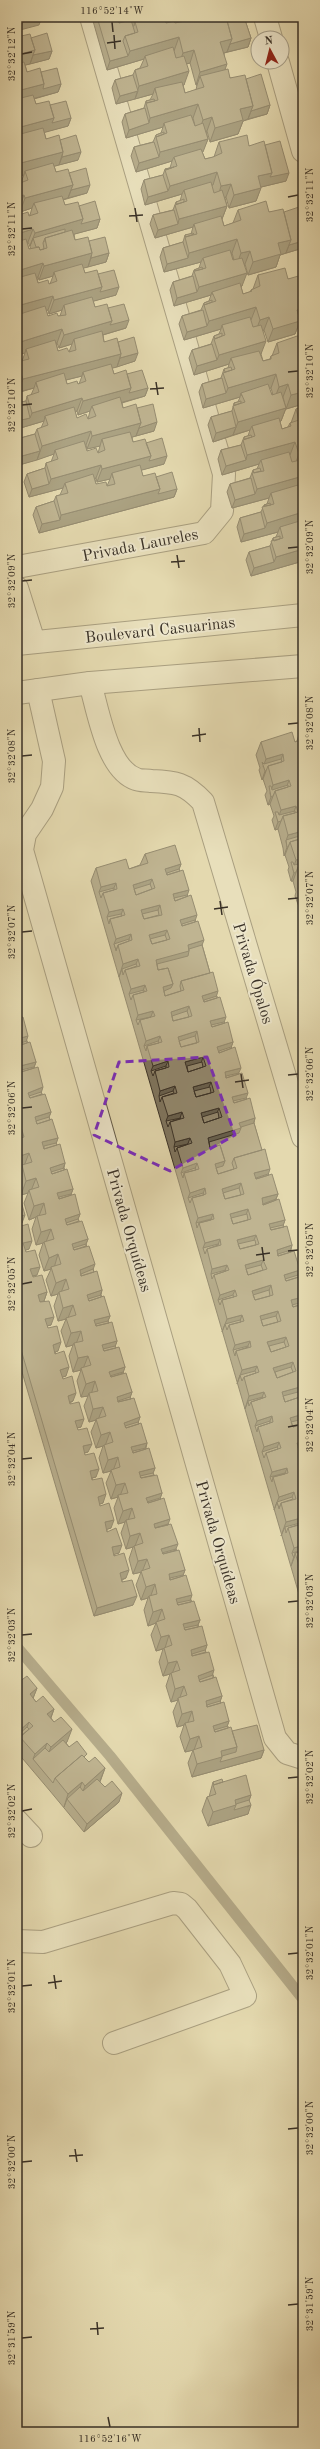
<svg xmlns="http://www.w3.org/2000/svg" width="320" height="2449" font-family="'Old Standard TT',serif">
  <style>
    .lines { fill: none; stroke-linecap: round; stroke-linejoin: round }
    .stream { stroke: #7d745d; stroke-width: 11 }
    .minor-casing { stroke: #645b49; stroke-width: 24 }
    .tertiary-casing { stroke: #645b49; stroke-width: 24 }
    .minor { stroke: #ede6cb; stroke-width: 22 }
    .tertiary { stroke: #ede6cb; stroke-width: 22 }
    .wall { fill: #7e755f; stroke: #393127; fill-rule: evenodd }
    .shaded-wall { fill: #665f4d; stroke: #393127 }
    .building { fill: #92886e; stroke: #393127; fill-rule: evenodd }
    .marked { fill: none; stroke: #7b2cbf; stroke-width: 3; stroke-dasharray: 8 5; stroke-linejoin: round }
    .ticks { fill: none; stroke: #393127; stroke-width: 1.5 }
    .labels { text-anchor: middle; stroke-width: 4; stroke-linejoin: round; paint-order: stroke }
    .street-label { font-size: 16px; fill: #393127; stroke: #ede6cb }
    .neatline { fill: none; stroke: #393127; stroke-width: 1.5 }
    .ticks-label { font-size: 10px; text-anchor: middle; fill: #393127 }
  </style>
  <rect width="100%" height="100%" fill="#e4d9af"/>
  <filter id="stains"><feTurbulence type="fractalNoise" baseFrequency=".005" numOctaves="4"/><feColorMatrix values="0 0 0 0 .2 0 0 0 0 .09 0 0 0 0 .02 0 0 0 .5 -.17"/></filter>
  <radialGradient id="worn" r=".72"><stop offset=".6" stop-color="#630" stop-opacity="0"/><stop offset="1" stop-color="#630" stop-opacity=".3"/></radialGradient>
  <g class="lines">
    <path class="stream" d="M 17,1647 L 110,1756 L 303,1999"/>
    <g class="minor-casing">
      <path id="minor" d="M 265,17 L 271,38
        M 278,62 L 303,151
        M 17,567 L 204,533 L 222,511 L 224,474 L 91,17
        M 17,588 L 34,642
        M 90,683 C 98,710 107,769 136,779 C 140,781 147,780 151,781 C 176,782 185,783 203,802 L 303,1137
        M 38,690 L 54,761 L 52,787 L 42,809 L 25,834 L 22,850 L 275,1738 L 287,1753 L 303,1758
        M 17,1821 L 31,1836
        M 17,1941 L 43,1942 L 173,1903 L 181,1904 L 187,1909 L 230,1964 L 245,1996 L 114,2043"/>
    </g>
    <g class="tertiary-casing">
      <path id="tertiary" d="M 17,644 L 303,615
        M 17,693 L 90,683 L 303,666"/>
    </g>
    <use href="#minor" class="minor"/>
    <use href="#tertiary" class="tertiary"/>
  </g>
  <path class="wall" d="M 94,17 L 165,17 L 164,18 L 166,23 L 177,23 L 179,17 L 244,17 L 251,38 L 248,47 L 224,53 L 225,70 L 230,78 L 246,79 L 270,105 L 267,114 L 243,121 L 238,134 L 210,142 L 207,131 L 206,131 L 208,139 L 202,152 L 205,159 L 214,157 L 219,142 L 249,146 L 265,145 L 286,181 L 261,187 L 256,201 L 229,208 L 226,197 L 225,198 L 227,206 L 222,219 L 224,226 L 233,223 L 238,210 L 284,213 L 303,248 L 280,255 L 276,267 L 248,275 L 245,264 L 244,265 L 242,286 L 241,287 L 243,294 L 250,292 L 251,290 L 253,289 L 258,275 L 288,279 L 303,279 L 303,320 L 300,321 L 295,334 L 268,342 L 264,330 L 263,331 L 261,354 L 263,361 L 270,359 L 271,356 L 272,356 L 277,343 L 303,404 L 286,409 L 283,397 L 282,397 L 286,408 L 281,421 L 280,422 L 282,429 L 288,427 L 290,423 L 291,423 L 296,409 L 303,407 L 303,466 L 303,465 L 302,465 L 299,489 L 301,496 L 303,495 L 303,561 L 251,576 L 246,560 L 249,552 L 270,546 L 273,538 L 276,537 L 278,532 L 241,542 L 237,527 L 240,518 L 261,512 L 264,505 L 267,504 L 269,498 L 232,508 L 227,492 L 230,484 L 250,478 L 253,470 L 257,469 L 259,464 L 222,475 L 218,459 L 221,450 L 241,445 L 244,437 L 248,436 L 250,430 L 213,442 L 208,425 L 211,417 L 232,411 L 234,403 L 238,402 L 240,397 L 203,408 L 199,392 L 202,384 L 221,378 L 224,369 L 228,368 L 229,364 L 194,375 L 189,358 L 192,350 L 211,344 L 214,336 L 219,334 L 221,329 L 184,340 L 179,324 L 182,316 L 201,310 L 204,303 L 209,301 L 211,295 L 174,306 L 170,290 L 173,282 L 192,276 L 194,270 L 199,268 L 201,262 L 164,272 L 160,257 L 163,248 L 183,242 L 185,235 L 191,234 L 193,227 L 155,238 L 150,224 L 153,215 L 173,210 L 176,202 L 180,201 L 182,194 L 145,205 L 141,189 L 144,180 L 163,175 L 165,169 L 170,168 L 172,161 L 136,172 L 131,156 L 134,147 L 153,142 L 156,135 L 161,133 L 163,127 L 126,138 L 122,122 L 125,114 L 144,108 L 146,101 L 150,100 L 153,94 L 116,104 L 112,88 L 115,80 L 133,75 L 135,70 L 140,68 L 144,59 L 107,70 L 93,21 ZM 190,63 L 196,85 L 197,85 L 196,90 L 185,93 L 183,85 L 184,85 L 186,64 ZM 192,118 L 193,118 L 195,126 ZM 231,253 L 232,253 L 234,260 L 233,260 ZM 269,388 L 271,388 L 273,395 L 272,395 Z
    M 17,37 L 31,38 L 52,51 L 49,59 L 25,65 L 27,72 L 41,72 L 61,84 L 58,92 L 34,99 L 36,104 L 50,105 L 71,118 L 68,126 L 44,132 L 46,139 L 60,140 L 78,160 L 54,166 L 56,172 L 69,173 L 87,193 L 63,200 L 65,205 L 79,206 L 100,219 L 97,228 L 74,234 L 75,240 L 89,241 L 109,253 L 106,262 L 83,268 L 85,273 L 98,274 L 116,295 L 93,301 L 95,307 L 108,308 L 126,328 L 103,335 L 104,342 L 118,342 L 135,361 L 112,368 L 114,374 L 127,374 L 148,388 L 145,396 L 122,403 L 123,408 L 137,408 L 154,431 L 132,437 L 133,442 L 146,443 L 164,464 L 141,470 L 143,476 L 156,477 L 177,489 L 174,497 L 39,533 L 33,515 L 36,507 L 54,501 L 56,496 L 60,495 L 63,488 L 29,497 L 24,482 L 27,474 L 45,468 L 46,463 L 51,462 L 54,454 L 19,465 L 17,458 L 17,439 L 35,434 L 37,429 L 41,428 L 44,421 L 17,429 L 17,403 L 26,401 L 27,396 L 31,395 L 34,388 L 17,393 L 17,362 L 22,361 L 25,353 L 17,355 L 17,209 L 19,215 L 30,215 L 32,208 L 20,212 L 19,209 L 17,209 L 20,183 L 21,182 L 24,175 L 17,176 ZM 28,242 L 31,249 L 29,249 L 27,243 ZM 53,276 L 50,284 L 49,284 L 38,283 L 37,277 L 38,277 L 39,280 ZM 46,310 L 48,310 L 49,314 L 62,310 L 60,316 L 48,316 ZM 56,343 L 57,343 L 59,348 L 72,344 L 69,352 L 58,351 ZM 82,376 L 79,384 L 67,384 L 66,380 ZM 77,411 L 78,415 L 90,411 L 88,419 L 77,418 L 75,412 ZM 85,445 L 86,445 L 87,449 L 100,446 L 98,453 L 87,451 ZM 96,478 L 97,482 L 110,479 L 107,486 L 96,484 L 95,479 Z
    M 303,732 L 303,915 L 301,906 L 299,907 L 295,896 L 296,892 L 293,881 L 291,881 L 288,870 L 289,867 L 285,855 L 284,856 L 283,848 L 278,829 L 275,830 L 272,820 L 274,816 L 270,804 L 268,805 L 265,795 L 267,791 L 263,779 L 262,780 L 259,770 L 260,768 L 256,755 L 261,742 L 295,742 L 297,741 L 299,734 Z
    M 145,854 L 181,864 L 179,869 L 195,920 L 224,1022 L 233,1042 L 231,1047 L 246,1098 L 255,1118 L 254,1123 L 268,1174 L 278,1194 L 276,1199 L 285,1220 L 283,1225 L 292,1245 L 291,1250 L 300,1270 L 298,1275 L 299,1277 L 303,1281 L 303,1608 L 91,881 L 96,868 L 129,869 L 140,865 Z
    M 17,997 L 21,1010 L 19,1015 L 27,1041 L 36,1062 L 34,1067 L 41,1092 L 51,1112 L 49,1117 L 58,1138 L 56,1143 L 65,1163 L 64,1168 L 73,1189 L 71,1194 L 80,1214 L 78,1219 L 88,1239 L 86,1244 L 94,1272 L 102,1290 L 101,1295 L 110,1316 L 108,1321 L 117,1341 L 115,1346 L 125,1367 L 123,1372 L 132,1392 L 130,1397 L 140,1417 L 138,1422 L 139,1424 L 147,1443 L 146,1448 L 155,1468 L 153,1473 L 154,1475 L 162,1493 L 160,1498 L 168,1524 L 176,1549 L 185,1570 L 183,1575 L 191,1600 L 200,1620 L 198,1625 L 207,1645 L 205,1650 L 213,1675 L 222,1696 L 220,1701 L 229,1721 L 227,1726 L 228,1728 L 232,1731 L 264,1750 L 261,1758 L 192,1777 L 188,1763 L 193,1750 L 185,1752 L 180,1737 L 184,1725 L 177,1727 L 173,1712 L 178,1700 L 171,1702 L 166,1686 L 170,1674 L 163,1676 L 159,1662 L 163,1649 L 156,1651 L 151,1635 L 156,1623 L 148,1626 L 144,1610 L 148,1598 L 141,1600 L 136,1585 L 141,1572 L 133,1574 L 129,1559 L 133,1547 L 126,1549 L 121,1533 L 125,1522 L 118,1524 L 114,1508 L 118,1497 L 111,1499 L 106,1483 L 111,1471 L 103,1473 L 99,1458 L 103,1446 L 96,1448 L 91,1432 L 96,1420 L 89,1422 L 84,1406 L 88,1396 L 81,1397 L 77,1381 L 81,1370 L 73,1372 L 69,1356 L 73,1345 L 66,1347 L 61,1331 L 66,1319 L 58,1321 L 54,1306 L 58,1294 L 51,1296 L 46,1280 L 51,1269 L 44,1271 L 39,1255 L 43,1243 L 36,1245 L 32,1229 L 36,1217 L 29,1220 L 24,1203 L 28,1193 L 21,1195 L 17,1179 L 21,1167 L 17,1169 Z
    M 17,1199 L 22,1223 L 18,1224 L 29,1249 L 25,1250 L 37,1275 L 33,1276 L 33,1277 L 47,1292 L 44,1301 L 40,1302 L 51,1325 L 47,1326 L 58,1351 L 55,1352 L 66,1376 L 62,1377 L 73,1401 L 70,1403 L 70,1404 L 81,1427 L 77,1428 L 78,1430 L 88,1452 L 84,1453 L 96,1477 L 92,1478 L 103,1503 L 99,1504 L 111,1528 L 107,1529 L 107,1532 L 119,1553 L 114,1554 L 126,1578 L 122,1580 L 122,1582 L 133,1605 L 94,1616 L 17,1355 Z
    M 17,1679 L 19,1682 L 37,1688 L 33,1698 L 36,1702 L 54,1709 L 51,1718 L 67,1742 L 66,1743 L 69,1747 L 86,1759 L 89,1762 L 105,1768 L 100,1782 L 119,1802 L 84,1832 L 50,1791 L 17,1752 Z
    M 213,1782 L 223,1782 L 251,1795 L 249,1800 L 248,1814 L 208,1826 L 202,1811 L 207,1797 L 209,1797 Z"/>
  <path class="shaded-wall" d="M 25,17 L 20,30 L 17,31 L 17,19 Z
    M 40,17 L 42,17 L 39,25 L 20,30 L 23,22 Z
    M 125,17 L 165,17 L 135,22 L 134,26 L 116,32 L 120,18 Z
    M 296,17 L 303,17 L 295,19 Z
    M 179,37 L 174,51 L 145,56 L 144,59 L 107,70 L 110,61 L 128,56 L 130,51 Z
    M 251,38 L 248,47 L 227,52 L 230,44 Z
    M 232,39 L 227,52 L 215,56 L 220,42 Z
    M 35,50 L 30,64 L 17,67 L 17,55 Z
    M 194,50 L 190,63 L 178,66 L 183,53 Z
    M 52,51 L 49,59 L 30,64 L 33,55 Z
    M 227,64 L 222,78 L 200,76 L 197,85 L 196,85 L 200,72 Z
    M 189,71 L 184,85 L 156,93 L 155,88 L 153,94 L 135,99 L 139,86 Z
    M 44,84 L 61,84 L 58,92 L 17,103 L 17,91 Z
    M 138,91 L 135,99 L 116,104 L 120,96 Z
    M 198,104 L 193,118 L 165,126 L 164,123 L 163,127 L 126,138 L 129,130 L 149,123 L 150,118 Z
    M 270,105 L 267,114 L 248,119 L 251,111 Z
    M 253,106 L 248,119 L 243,121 L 238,134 L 210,142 L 215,128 L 240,109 Z
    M 212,117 L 207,131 L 198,134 L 203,120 Z
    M 54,118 L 71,118 L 68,126 L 17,140 L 17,128 Z
    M 208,139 L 203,152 L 175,160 L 174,157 L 172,161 L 136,172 L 139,163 L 159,157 L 160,152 Z
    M 63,152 L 59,165 L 26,174 L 25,171 L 24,175 L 17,176 L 17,164 Z
    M 81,152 L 78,160 L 59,165 L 62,157 Z
    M 217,172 L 213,185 L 185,194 L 184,190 L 182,194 L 145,205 L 148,197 L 168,191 L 170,186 Z
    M 272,173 L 289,173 L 286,181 L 253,189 L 258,176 Z
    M 231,184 L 226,197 L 217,200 L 221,186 Z
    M 73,185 L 68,198 L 36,207 L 34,203 L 32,208 L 20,212 L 25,198 Z
    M 90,185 L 87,193 L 68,198 L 71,190 Z
    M 261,188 L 256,201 L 229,208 L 234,195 Z
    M 24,195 L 19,209 L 17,209 L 17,197 Z
    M 227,206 L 222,219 L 195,227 L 194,224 L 193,227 L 155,238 L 158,230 L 178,224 L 179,219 Z
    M 83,219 L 100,219 L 97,228 L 45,242 L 45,238 L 33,238 L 30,246 L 35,233 Z
    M 33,229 L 28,242 L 17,246 L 17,234 Z
    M 237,239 L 232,253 L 204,261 L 203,258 L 201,262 L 164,272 L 167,264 L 188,258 L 189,253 Z
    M 291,240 L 286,253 L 280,255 L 276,267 L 248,275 L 253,262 L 278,243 Z
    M 303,241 L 303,248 L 286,253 L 289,245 Z
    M 250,251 L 245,264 L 236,267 L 241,253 Z
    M 92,253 L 88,267 L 55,275 L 54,272 L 53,276 L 39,280 L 44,266 Z
    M 109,253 L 106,262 L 88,267 L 91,258 Z
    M 43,263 L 38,277 L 17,283 L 17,271 Z
    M 247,273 L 242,286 L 213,295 L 212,292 L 211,295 L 174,306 L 177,298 L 197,292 L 199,287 Z
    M 102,287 L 119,287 L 116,295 L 65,309 L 64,305 L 62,310 L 49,314 L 54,300 Z
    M 53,296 L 48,310 L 18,318 L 17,315 L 17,306 Z
    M 256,307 L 251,320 L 222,325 L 221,329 L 184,340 L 187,332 L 207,326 L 209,321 Z
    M 303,308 L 303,320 L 295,322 L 300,321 L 295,334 L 268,342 L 273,329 L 297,310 Z
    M 269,317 L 264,330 L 255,333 L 260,320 Z
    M 129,320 L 126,328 L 75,343 L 74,339 L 72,344 L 59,348 L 64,335 L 112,321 Z
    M 62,329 L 57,343 L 27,352 L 26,349 L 25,353 L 17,355 L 17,343 Z
    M 266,341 L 261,354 L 233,363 L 231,358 L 229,364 L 194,375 L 197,366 L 217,360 L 219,355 Z
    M 138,353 L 135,361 L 117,367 L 120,358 Z
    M 121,354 L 117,367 L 84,375 L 83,372 L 82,376 L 37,387 L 36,382 L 34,388 L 18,392 L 23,379 Z
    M 276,374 L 271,388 L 242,396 L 241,393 L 240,397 L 203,408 L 206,399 L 226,393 L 228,388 Z
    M 21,384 L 18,392 L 17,393 L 17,385 Z
    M 288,384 L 283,397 L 274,400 L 279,387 Z
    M 131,388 L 148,388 L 145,396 L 94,410 L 92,406 L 90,411 L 78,415 L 83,401 Z
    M 303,392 L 303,404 L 286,409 L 291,395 Z
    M 82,398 L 77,411 L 47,420 L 45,416 L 44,421 L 17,429 L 17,421 L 30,418 L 32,413 Z
    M 286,408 L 281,421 L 253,430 L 252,426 L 250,430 L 233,435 L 238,422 Z
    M 157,422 L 154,431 L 136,436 L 139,428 Z
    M 141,423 L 136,436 L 104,445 L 102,439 L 100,446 L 87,449 L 92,436 Z
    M 236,427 L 233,435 L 213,442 L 216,433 Z
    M 91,431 L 86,445 L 57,454 L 55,450 L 54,454 L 37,460 L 42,446 Z
    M 295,442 L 290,455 L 262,463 L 261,460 L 259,464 L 222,475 L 226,466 L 246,460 L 247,455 Z
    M 40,451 L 37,460 L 19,465 L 22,456 Z
    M 303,453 L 303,465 L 294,467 L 299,454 Z
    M 151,456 L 167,456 L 164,464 L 113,478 L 112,473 L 110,479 L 97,482 L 102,469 Z
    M 101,465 L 96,478 L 66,487 L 65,483 L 63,488 L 29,497 L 32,489 L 49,484 L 51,479 Z
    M 303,476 L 303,480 L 300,489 L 272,497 L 271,493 L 269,498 L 232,508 L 235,500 L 255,494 L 257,489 Z
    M 160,489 L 177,489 L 174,497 L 39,533 L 42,524 L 60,520 L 61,515 Z
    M 303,512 L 303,524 L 280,527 L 278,532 L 241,542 L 244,534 L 265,528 L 267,523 Z
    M 303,549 L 303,561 L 251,576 L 254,568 L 274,562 L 276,557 Z
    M 283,754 L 278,768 L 268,766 L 263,767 L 266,759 Z
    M 303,756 L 303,767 L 295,770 L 299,757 Z
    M 265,771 L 266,771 L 263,779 L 262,780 Z
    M 289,780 L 285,792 L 275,791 L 270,804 L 268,805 L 271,797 L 270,793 L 273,785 Z
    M 296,806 L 292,818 L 283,816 L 278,829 L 275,830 L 278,822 L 278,819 L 281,810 Z
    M 303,831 L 303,835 L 290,842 L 285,855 L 284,856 L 287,847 L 286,841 L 288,835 Z
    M 303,858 L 303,878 L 298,867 L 293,881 L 291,881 L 294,873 L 293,869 L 296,860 Z
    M 181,864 L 176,877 L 162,888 L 165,869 Z
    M 152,879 L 147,893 L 133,897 L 133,885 Z
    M 116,883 L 111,895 L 99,892 L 101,887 Z
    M 303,888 L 303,900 L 301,906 L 299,907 L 302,898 L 301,895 Z
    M 189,890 L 185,902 L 170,914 L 173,894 Z
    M 160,905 L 155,918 L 141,922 L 141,910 Z
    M 123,909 L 119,921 L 110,919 L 107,917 L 109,912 Z
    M 197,915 L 193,927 L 177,939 L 180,920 Z
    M 167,930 L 162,943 L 149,947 L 149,935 Z
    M 131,934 L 126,947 L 118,945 L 116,951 L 116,950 L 114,944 L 116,939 Z
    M 204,940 L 199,953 L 156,972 L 156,960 L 188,945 Z
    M 138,959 L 133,972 L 122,969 L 119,977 L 123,964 Z
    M 173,984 L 168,997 L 163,999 L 163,987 Z
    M 145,985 L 141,997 L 129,994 L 131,989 Z
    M 218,991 L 214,1004 L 199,1015 L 202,996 Z
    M 189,1006 L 184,1020 L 171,1024 L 171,1012 Z
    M 21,1010 L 17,1021 L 17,1012 Z
    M 153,1011 L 149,1022 L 136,1020 L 138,1015 Z
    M 226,1017 L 222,1028 L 207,1040 L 210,1021 Z
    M 197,1031 L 192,1045 L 178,1049 L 178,1037 Z
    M 28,1036 L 24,1048 L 17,1058 L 17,1039 Z
    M 160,1036 L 156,1048 L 144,1046 L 146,1041 Z
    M 233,1042 L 229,1054 L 214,1066 L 217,1047 Z
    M 203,1057 L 199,1070 L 186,1074 L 185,1062 Z
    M 168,1061 L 163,1073 L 151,1071 L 153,1066 Z
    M 36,1062 L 32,1073 L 17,1085 L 20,1066 Z
    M 241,1068 L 236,1079 L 222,1091 L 225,1072 Z
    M 211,1082 L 206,1095 L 193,1099 L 193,1087 Z
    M 175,1086 L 170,1099 L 159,1096 L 160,1091 Z
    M 43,1087 L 39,1100 L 25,1111 L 28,1093 Z
    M 248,1093 L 244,1104 L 232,1108 L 232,1097 Z
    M 219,1108 L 214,1121 L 201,1125 L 201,1113 Z
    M 51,1112 L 46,1125 L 32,1137 L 35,1117 Z
    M 182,1112 L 178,1124 L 166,1121 L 168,1116 Z
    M 255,1118 L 251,1132 L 208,1150 L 208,1138 L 239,1123 Z
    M 21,1127 L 17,1139 L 17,1129 Z
    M 58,1138 L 54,1150 L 39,1162 L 42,1142 Z
    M 190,1138 L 186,1149 L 174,1147 L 175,1142 Z
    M 29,1153 L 24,1166 L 22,1165 L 21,1167 L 17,1169 L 17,1163 L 20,1156 Z
    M 225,1161 L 220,1175 L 215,1176 L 215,1164 Z
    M 65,1163 L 61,1175 L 47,1187 L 50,1168 Z
    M 197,1163 L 193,1175 L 181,1173 L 183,1168 Z
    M 270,1169 L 266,1181 L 251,1192 L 254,1173 Z
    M 36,1178 L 31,1191 L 29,1190 L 28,1193 L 21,1195 L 26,1181 Z
    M 241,1183 L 236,1197 L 222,1201 L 222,1189 Z
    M 205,1188 L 201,1200 L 188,1198 L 190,1193 Z
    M 73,1189 L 69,1200 L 54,1212 L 57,1193 Z
    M 278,1194 L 273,1206 L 259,1218 L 262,1198 Z
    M 44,1203 L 39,1216 L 37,1216 L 36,1217 L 29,1220 L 34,1206 Z
    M 248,1209 L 244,1222 L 230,1226 L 230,1214 Z
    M 80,1214 L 75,1227 L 62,1238 L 65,1219 Z
    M 213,1214 L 209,1225 L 196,1223 L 198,1218 Z
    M 25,1215 L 22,1223 L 17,1225 L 17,1217 Z
    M 285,1220 L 281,1232 L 266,1244 L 269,1224 Z
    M 51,1229 L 46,1242 L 44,1242 L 43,1243 L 36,1245 L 41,1232 Z
    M 256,1235 L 251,1248 L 237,1252 L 237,1240 Z
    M 88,1239 L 83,1252 L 69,1263 L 72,1244 Z
    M 220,1239 L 216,1251 L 203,1248 L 205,1243 Z
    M 32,1241 L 29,1249 L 20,1252 L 23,1243 Z
    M 292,1245 L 288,1257 L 273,1269 L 277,1250 Z
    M 58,1254 L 54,1268 L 51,1267 L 51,1269 L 44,1271 L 49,1258 Z
    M 263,1260 L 258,1274 L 245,1277 L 245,1265 Z
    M 95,1264 L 90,1278 L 76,1289 L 80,1270 Z
    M 227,1265 L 223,1276 L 211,1274 L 212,1269 Z
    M 40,1267 L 37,1275 L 27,1277 L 30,1269 Z
    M 300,1270 L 295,1283 L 281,1294 L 284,1275 Z
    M 66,1279 L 61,1293 L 59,1292 L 58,1294 L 51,1296 L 56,1283 Z
    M 271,1285 L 266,1299 L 253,1303 L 252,1291 Z
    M 102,1290 L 98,1302 L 84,1314 L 87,1295 Z
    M 235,1290 L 230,1302 L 218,1300 L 220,1295 Z
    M 47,1292 L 44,1301 L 35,1303 L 38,1295 Z
    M 303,1297 L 303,1316 L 288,1320 L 291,1300 Z
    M 73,1305 L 68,1318 L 66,1318 L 66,1319 L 58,1321 L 63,1308 Z
    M 278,1311 L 273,1324 L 260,1328 L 260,1316 Z
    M 242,1315 L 238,1327 L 225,1324 L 222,1332 L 227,1319 Z
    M 110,1316 L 105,1328 L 91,1340 L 94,1320 Z
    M 54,1317 L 51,1325 L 42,1327 L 45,1319 Z
    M 303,1325 L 303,1343 L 299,1327 Z
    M 81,1331 L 76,1344 L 74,1343 L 73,1345 L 66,1347 L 71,1333 Z
    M 286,1337 L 281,1350 L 268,1354 L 267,1342 Z
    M 117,1341 L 113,1353 L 99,1365 L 102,1345 Z
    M 250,1341 L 245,1353 L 233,1350 L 235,1345 Z
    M 61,1342 L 58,1351 L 50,1354 L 53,1345 Z
    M 88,1356 L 83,1369 L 81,1368 L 81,1370 L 73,1372 L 78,1358 Z
    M 293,1362 L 288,1376 L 274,1380 L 273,1368 Z
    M 257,1366 L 252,1378 L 240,1375 L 237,1384 L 242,1370 Z
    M 69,1367 L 66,1376 L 57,1379 L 60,1370 Z
    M 125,1367 L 121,1379 L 106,1390 L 109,1372 Z
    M 95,1381 L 91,1395 L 89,1393 L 88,1396 L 81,1397 L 86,1384 Z
    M 300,1387 L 295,1400 L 282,1404 L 282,1392 Z
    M 132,1392 L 128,1404 L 113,1415 L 117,1397 Z
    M 264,1392 L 260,1403 L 248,1401 L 245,1409 L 249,1396 Z
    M 76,1393 L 73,1401 L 65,1404 L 68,1396 Z
    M 103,1407 L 98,1420 L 96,1419 L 96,1420 L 89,1422 L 93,1409 Z
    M 303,1414 L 303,1426 L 290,1430 L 290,1418 Z
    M 272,1416 L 267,1428 L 255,1426 L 257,1421 Z
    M 140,1417 L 136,1429 L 121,1441 L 124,1423 Z
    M 84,1419 L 81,1427 L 72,1429 L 75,1421 Z
    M 110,1432 L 105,1446 L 104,1445 L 103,1446 L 96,1448 L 101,1435 Z
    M 279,1442 L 275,1454 L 262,1452 L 264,1447 Z
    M 303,1442 L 303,1454 L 297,1455 L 297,1443 Z
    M 147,1443 L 143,1454 L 128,1466 L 131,1447 Z
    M 92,1444 L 88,1452 L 80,1454 L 83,1446 Z
    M 118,1457 L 113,1471 L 111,1470 L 111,1471 L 103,1473 L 108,1460 Z
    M 155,1468 L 150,1481 L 136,1492 L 139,1472 Z
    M 287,1468 L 283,1479 L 270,1477 L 272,1472 Z
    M 99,1469 L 96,1477 L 87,1479 L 90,1471 Z
    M 125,1483 L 120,1496 L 118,1495 L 118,1497 L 111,1499 L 116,1485 Z
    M 294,1492 L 289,1505 L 281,1503 L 279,1509 L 279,1508 L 277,1502 L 274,1510 L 279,1497 Z
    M 162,1493 L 158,1505 L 143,1517 L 146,1498 Z
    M 106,1494 L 103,1503 L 95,1506 L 98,1497 Z
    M 132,1508 L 128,1521 L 126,1520 L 125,1522 L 118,1524 L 123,1511 Z
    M 301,1518 L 297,1530 L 285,1527 L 281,1536 L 286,1522 Z
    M 170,1519 L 166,1530 L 150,1542 L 154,1524 Z
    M 114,1520 L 111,1528 L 102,1531 L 105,1522 Z
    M 140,1533 L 135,1546 L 134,1546 L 133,1547 L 126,1549 L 130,1536 Z
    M 178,1544 L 173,1556 L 158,1567 L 161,1549 Z
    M 122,1545 L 119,1553 L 109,1556 L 112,1547 Z
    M 303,1545 L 303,1563 L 295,1553 L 291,1566 L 294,1558 L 292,1553 L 294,1548 Z
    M 147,1559 L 142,1572 L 133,1574 L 138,1561 Z
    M 129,1570 L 126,1578 L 117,1581 L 120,1573 Z
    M 185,1570 L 181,1581 L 165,1593 L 169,1574 Z
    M 303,1573 L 303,1579 L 300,1579 L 302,1574 Z
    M 155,1584 L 150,1598 L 149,1596 L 148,1598 L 141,1600 L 146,1587 Z
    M 192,1595 L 188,1607 L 173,1619 L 176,1599 Z
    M 137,1596 L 133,1605 L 94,1616 L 97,1608 Z
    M 162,1609 L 157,1623 L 156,1622 L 156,1623 L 148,1626 L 153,1612 Z
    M 200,1620 L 195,1632 L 180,1644 L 183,1624 Z
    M 169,1635 L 165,1648 L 156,1651 L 161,1637 Z
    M 207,1645 L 203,1658 L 188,1669 L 191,1650 Z
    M 177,1661 L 172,1674 L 171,1673 L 170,1674 L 163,1676 L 168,1663 Z
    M 214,1670 L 210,1683 L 195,1695 L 198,1676 Z
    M 184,1686 L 179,1700 L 178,1698 L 178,1700 L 171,1702 L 175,1689 Z
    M 37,1688 L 32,1701 L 30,1694 Z
    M 222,1696 L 218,1708 L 202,1720 L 206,1701 Z
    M 54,1709 L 49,1722 L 47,1714 Z
    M 192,1711 L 187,1725 L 185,1723 L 184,1725 L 177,1727 L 182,1714 Z
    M 229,1721 L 225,1733 L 210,1745 L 213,1726 Z
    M 29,1722 L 24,1735 L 20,1737 L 17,1740 L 17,1733 Z
    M 72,1729 L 67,1742 L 46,1760 L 51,1747 Z
    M 199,1736 L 194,1750 L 185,1752 L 190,1739 Z
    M 47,1743 L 42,1756 L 33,1759 L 35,1754 Z
    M 237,1747 L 264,1750 L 261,1758 L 192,1777 L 197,1764 L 221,1751 Z
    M 105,1768 L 100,1781 L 80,1799 L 85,1786 Z
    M 82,1782 L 77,1796 L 67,1799 L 64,1807 L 68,1794 Z
    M 122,1793 L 119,1802 L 84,1832 L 87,1824 Z
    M 251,1795 L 247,1807 L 251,1805 L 248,1814 L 208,1826 L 213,1812 L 235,1800 Z"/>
  <path class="building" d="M 17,17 L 24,17 L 17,19 Z
    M 25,17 L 40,17 L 23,22 Z
    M 97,17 L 117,17 L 119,23 L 131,20 L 135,33 L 125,36 L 123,41 L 128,56 L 110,61 Z
    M 151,17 L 164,17 L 166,23 L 174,21 L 175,23 L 185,21 L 184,17 L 226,17 L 232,39 L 220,42 L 227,64 L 200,72 L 194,50 L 183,53 L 179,37 L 130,51 L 125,36 L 138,32 L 135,22 Z
    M 226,17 L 244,17 L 251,38 L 230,44 L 232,39 Z
    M 47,33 L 52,51 L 33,55 L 35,50 L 31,38 Z
    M 30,34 L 35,50 L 17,55 L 17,37 Z
    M 173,47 L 176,58 L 184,56 L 189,71 L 139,86 L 135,70 L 148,66 L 145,56 Z
    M 24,62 L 27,72 L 40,68 L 44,84 L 17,91 L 17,64 Z
    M 57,68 L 61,84 L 43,89 L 44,84 L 41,72 Z
    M 228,69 L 230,78 L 245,75 L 253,106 L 240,109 L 243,120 L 215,128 L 212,117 L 203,120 L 198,104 L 150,118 L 146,103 L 158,100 L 155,88 L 182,82 L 185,93 L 194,90 L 204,87 L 200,76 Z
    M 261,74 L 270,105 L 251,111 L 253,106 L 246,79 Z
    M 133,75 L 138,91 L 120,96 L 115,80 Z
    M 33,95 L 36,104 L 49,101 L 54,118 L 17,128 L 17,99 Z
    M 154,99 L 155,101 L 147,103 L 146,101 Z
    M 66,101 L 71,118 L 52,123 L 54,118 L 50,105 Z
    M 145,108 L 149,123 L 129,130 L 125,114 Z
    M 191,115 L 195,126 L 203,123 L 208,139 L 160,152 L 156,137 L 167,133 L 164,123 Z
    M 43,128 L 46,139 L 59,135 L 63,152 L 17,164 L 17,147 L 18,147 L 17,142 L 17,135 Z
    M 164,132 L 164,134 L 156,137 L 156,135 Z
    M 76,135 L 81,152 L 62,157 L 63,152 L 60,140 Z
    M 247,135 L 249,146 L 264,141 L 272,173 L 258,176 L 261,188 L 234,195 L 231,184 L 221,186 L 217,172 L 170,186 L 165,170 L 177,166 L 174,157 L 201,149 L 205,159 L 213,157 L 222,153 L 219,142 Z
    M 280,141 L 289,173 L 270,177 L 272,173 L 265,145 Z
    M 154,142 L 159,157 L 139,163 L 134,147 Z
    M 53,163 L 56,172 L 68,169 L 73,185 L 25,198 L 24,195 L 17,197 L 17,180 L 19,180 L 20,183 L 28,180 L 25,171 Z
    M 174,167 L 166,170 L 165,169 Z
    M 86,168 L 90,185 L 71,190 L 73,185 L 69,173 Z
    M 163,175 L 168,191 L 148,197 L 144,180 Z
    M 211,182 L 214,193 L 222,190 L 227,206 L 179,219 L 175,205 L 187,201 L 184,190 Z
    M 62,196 L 65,205 L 78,202 L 83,219 L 35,233 L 33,229 L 17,234 L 17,209 L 19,215 L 28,212 L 29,216 L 38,213 L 34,203 Z
    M 184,199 L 184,202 L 177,204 L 176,202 Z
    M 95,201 L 100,219 L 81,224 L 83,219 L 79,206 Z
    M 266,201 L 269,212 L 283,209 L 291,240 L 278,243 L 281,254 L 253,262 L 250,251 L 241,253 L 237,239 L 189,253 L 185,237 L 197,234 L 194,224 L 221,216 L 224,226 L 241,220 L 238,210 Z
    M 299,207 L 303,221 L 303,241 L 289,245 L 291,240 L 284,212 Z
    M 174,210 L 178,224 L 158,230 L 153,215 Z
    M 65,229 L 65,232 L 45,238 L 43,243 L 44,249 L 40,250 L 39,247 L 36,247 L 33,238 Z
    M 72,230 L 75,240 L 88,237 L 92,253 L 44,266 L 43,263 L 17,271 L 17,242 L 26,239 L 29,249 L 39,247 L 40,250 L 47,248 L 45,238 Z
    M 193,233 L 194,234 L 186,237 L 185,235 Z
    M 105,237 L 109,253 L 91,258 L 92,253 L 89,241 Z
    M 183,242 L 188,258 L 167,264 L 163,248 Z
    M 230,250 L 233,260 L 242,258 L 247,273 L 199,287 L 194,271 L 206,268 L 203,258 Z
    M 82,264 L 85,273 L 97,270 L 102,287 L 54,300 L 53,296 L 17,306 L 17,278 L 35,273 L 38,283 L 48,280 L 49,284 L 57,281 L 54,272 Z
    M 202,267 L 203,269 L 195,271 L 194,270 Z
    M 285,268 L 288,279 L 302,275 L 303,279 L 303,308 L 297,310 L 300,321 L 273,329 L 269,317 L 260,320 L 256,307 L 209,321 L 204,305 L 216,301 L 212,292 L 240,283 L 243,294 L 252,291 L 251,290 L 260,286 L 258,275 Z
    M 114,270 L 119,287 L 100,292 L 102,287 L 98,274 Z
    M 193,276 L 197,292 L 177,298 L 173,282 Z
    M 92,297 L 95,307 L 107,304 L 112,321 L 64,335 L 62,329 L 17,343 L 17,326 L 19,325 L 17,315 L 45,306 L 48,316 L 57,313 L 58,316 L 66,315 L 64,305 Z
    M 212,300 L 212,302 L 204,305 L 204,303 Z
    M 124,304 L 129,320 L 110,325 L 112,321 L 108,308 Z
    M 203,310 L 207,326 L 187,332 L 182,316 Z
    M 250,317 L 253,327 L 261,325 L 266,341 L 219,355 L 214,339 L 225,335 L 222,325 Z
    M 102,331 L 104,342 L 117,338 L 121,354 L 23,379 L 17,362 L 29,359 L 26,349 L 55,340 L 58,351 L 67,348 L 69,352 L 76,350 L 74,339 Z
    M 222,333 L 222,336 L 215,339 L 214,336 Z
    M 303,334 L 303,392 L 291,395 L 288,384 L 279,387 L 276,374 L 228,388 L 223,373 L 235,369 L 231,358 L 259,351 L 263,361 L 271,359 L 271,356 L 279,353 L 277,343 Z
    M 134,337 L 138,353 L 120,358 L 121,354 L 118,342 Z
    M 212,344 L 217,360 L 197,366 L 192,350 Z
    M 111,364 L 114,374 L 126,370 L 131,388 L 83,401 L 82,398 L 32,413 L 27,396 L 39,392 L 36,382 L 64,373 L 67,384 L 77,381 L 78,384 L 86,381 L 83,372 Z
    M 231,367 L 232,370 L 225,372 L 224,369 Z
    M 142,370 L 148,388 L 129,393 L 131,388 L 127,374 Z
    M 17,371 L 21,384 L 17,385 Z
    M 222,378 L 226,393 L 206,399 L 202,384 Z
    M 268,384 L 272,395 L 281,392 L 286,408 L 238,422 L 233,406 L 245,402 L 241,393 Z
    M 120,397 L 123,408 L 136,404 L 141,423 L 92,436 L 91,431 L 42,446 L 37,429 L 48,425 L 45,416 L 74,407 L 77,418 L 86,414 L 88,419 L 96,416 L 92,406 Z
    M 26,401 L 30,418 L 17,421 L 17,403 Z
    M 241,401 L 241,403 L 235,405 L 234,403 Z
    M 153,404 L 157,422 L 139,428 L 141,423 L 137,408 Z
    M 303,407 L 303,453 L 299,454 L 295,442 L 247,455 L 243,440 L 255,436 L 252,426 L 279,418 L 282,429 L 291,426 L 290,423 L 299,420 L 296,409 Z
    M 232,411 L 236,427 L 216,433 L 211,417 Z
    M 130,432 L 133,442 L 145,439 L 151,456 L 102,469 L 101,465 L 51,479 L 46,463 L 58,459 L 55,450 L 84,441 L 87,451 L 96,448 L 98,453 L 105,450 L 102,439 Z
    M 35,434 L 40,451 L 22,456 L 17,439 Z
    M 251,435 L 252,437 L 245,439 L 244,437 Z
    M 162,438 L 167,456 L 149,461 L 151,456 L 146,443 Z
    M 241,445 L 246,460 L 226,466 L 221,450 Z
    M 289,452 L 292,462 L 300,460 L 303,470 L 303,476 L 257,489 L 252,473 L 264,471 L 261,460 Z
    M 140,465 L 143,476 L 155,473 L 160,489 L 61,515 L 56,496 L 68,493 L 65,483 L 93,474 L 96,484 L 106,482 L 107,486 L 115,484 L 112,473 Z
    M 45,468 L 49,484 L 32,489 L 27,474 Z
    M 260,468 L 261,471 L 254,473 L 253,470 Z
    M 172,472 L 177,489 L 158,494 L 160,489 L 156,477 Z
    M 251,478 L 255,494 L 235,500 L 230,484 Z
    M 298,485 L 301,496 L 303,495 L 303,512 L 267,523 L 262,507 L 274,504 L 271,493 Z
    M 54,501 L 60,520 L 42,524 L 36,507 Z
    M 270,503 L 271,505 L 265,506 L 264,505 Z
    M 261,512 L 265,528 L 244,534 L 240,518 Z
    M 303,520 L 303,549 L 276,557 L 271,541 L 283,538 L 280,527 Z
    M 280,536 L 280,539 L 274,541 L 273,538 Z
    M 270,546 L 274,562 L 254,568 L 249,552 Z
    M 292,732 L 295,742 L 303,739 L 303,756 L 299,757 L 302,766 L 303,766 L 303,831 L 288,835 L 283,816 L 298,812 L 296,806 L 281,810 L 275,791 L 291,786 L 289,780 L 273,785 L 268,766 L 284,761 L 283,754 L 266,759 L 261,742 Z
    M 303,732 L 303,739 L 301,740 L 299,734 Z
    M 281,759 L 282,762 L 268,766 L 266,771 L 265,771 L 262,762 L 264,764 Z
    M 288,785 L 288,787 L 275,791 L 273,796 L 271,797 L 269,786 L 271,786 L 272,790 Z
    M 295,811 L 295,813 L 283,816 L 281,821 L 278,822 L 275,812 L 278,812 L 279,815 Z
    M 303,835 L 303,838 L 290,842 L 288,847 L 287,847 L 286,840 Z
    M 303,838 L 303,858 L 296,860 L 290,842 Z
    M 175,845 L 181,864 L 165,869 L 167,875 L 183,870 L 189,890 L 173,894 L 175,901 L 191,895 L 197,915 L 180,920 L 182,926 L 198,921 L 204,940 L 188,945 L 189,951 L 156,960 L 158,970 L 168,968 L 173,984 L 163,987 L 165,996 L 184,990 L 181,981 L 213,972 L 218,991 L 202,996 L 204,1002 L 220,997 L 226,1017 L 210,1021 L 212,1027 L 228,1022 L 233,1042 L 217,1047 L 219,1053 L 235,1047 L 241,1068 L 225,1072 L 226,1078 L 242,1073 L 248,1093 L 232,1097 L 234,1103 L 250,1098 L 255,1118 L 239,1123 L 241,1128 L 208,1138 L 210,1148 L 220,1145 L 225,1161 L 215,1164 L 218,1174 L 237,1168 L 234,1158 L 265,1149 L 270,1169 L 254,1173 L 256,1179 L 272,1174 L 278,1194 L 262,1198 L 263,1205 L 279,1199 L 285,1220 L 269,1224 L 271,1230 L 287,1226 L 292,1245 L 277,1250 L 278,1256 L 294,1251 L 300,1270 L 284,1275 L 286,1281 L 302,1276 L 303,1281 L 303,1297 L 291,1300 L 293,1307 L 303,1304 L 303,1325 L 299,1327 L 300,1332 L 303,1331 L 303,1396 L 300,1387 L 282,1392 L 285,1402 L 303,1396 L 303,1414 L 290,1418 L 293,1427 L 303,1424 L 303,1442 L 297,1443 L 300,1453 L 303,1452 L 303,1523 L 301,1518 L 286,1522 L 281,1503 L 296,1499 L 294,1492 L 279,1497 L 273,1477 L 288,1473 L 287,1468 L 272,1472 L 266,1453 L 281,1448 L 279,1442 L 264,1447 L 258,1427 L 273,1422 L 272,1416 L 257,1421 L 251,1402 L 266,1397 L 264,1392 L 249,1396 L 244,1377 L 259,1372 L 257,1366 L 242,1370 L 236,1351 L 251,1347 L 250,1341 L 235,1345 L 229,1325 L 244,1321 L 242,1315 L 227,1319 L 222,1300 L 237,1296 L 235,1290 L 220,1295 L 214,1275 L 229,1270 L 227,1265 L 212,1269 L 207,1249 L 221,1245 L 220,1239 L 205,1243 L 199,1223 L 214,1219 L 213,1214 L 198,1218 L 192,1198 L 206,1194 L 205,1188 L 190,1193 L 184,1173 L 199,1169 L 197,1163 L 183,1168 L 177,1148 L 192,1143 L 190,1138 L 175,1142 L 170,1122 L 184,1118 L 182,1112 L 168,1116 L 162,1097 L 177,1093 L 175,1086 L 160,1091 L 155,1071 L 169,1067 L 168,1061 L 153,1066 L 147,1046 L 162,1042 L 160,1036 L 146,1041 L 140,1020 L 155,1016 L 153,1011 L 138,1015 L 133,995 L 147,991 L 145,985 L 131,989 L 125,970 L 140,966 L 138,959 L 123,964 L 118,945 L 132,940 L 131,934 L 116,939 L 110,919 L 125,915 L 123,909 L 109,912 L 103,893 L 117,889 L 116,883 L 101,887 L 96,868 L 126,859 L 129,869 L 148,863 L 145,854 ZM 152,879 L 155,888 L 136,895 L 133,885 ZM 160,905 L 162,915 L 144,919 L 141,910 ZM 167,930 L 170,939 L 152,944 L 149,935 ZM 189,1006 L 192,1016 L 173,1021 L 171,1012 ZM 197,1031 L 199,1042 L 181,1047 L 178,1037 ZM 203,1057 L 206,1066 L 188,1072 L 185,1062 ZM 211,1082 L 214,1092 L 196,1097 L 193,1087 ZM 219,1108 L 222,1117 L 204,1123 L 201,1113 ZM 241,1183 L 244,1194 L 225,1199 L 222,1189 ZM 248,1209 L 251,1219 L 233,1224 L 230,1214 ZM 256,1235 L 259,1244 L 240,1249 L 237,1240 ZM 263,1260 L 267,1269 L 248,1275 L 245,1265 ZM 271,1285 L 273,1295 L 255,1300 L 252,1291 ZM 278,1311 L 281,1321 L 263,1326 L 260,1316 ZM 286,1337 L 289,1346 L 271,1352 L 267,1342 ZM 293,1362 L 296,1371 L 277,1378 L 273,1368 Z
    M 291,862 L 293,862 L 294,865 L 303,863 L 303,866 L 298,867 L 296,872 L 294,873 Z
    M 303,866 L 303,885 L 298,867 Z
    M 179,869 L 180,871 L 167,875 L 167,873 Z
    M 150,884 L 152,889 L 136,895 L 134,889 Z
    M 300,887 L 302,891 L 303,891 L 303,898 L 302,898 L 298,888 Z
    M 114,888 L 114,890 L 103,893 L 101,898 L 99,892 Z
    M 187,895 L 188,896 L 175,901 L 174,898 Z
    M 158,910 L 159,915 L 144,919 L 142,914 Z
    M 121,914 L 122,916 L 110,919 L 109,924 L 107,917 Z
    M 195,920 L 195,922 L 182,926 L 182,924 Z
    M 165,935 L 167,940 L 152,944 L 150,939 Z
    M 129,939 L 129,941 L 118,945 L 116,950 L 114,944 Z
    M 202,945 L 210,973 L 181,981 L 180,986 L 181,991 L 165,996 L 164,991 L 171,988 L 173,984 L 168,968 L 158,970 L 157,964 L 188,956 L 189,951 L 189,949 Z
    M 136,964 L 137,966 L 125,970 L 123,975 L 122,969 Z
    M 144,990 L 144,992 L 133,995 L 131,1000 L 129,994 Z
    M 217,996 L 217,998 L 204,1002 L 204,1000 Z
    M 17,997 L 21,1010 L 17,1012 Z
    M 187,1011 L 189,1017 L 173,1021 L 172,1016 Z
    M 19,1015 L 20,1018 L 17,1019 L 17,1016 Z
    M 23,1017 L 28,1036 L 17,1039 L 17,1019 Z
    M 151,1017 L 140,1020 L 138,1025 L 136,1020 Z
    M 224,1022 L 225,1023 L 212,1027 L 211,1025 Z
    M 195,1036 L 197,1043 L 181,1047 L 179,1041 Z
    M 27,1041 L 27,1043 L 17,1046 L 17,1044 Z
    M 158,1041 L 159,1043 L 147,1046 L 146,1051 L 144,1046 Z
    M 30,1042 L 36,1062 L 20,1066 L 21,1072 L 38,1067 L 43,1087 L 28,1093 L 30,1098 L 45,1094 L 51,1112 L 35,1117 L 37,1124 L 52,1119 L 58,1138 L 42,1142 L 44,1149 L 60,1144 L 65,1163 L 50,1168 L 52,1174 L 67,1169 L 73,1189 L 57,1193 L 59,1199 L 75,1194 L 80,1214 L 65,1219 L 67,1225 L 82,1221 L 88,1239 L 72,1244 L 74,1250 L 89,1246 L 95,1264 L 80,1270 L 81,1276 L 97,1271 L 102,1290 L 87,1295 L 89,1301 L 104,1296 L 110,1316 L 94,1320 L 96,1326 L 112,1322 L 117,1341 L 102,1345 L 104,1351 L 119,1347 L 125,1367 L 109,1372 L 111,1377 L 126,1373 L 132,1392 L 117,1397 L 118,1402 L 134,1398 L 140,1417 L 124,1423 L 126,1428 L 141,1423 L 147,1443 L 131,1447 L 133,1453 L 149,1448 L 155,1468 L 139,1472 L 141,1478 L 157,1475 L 162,1493 L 146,1498 L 148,1503 L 164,1498 L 170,1519 L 154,1524 L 155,1528 L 171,1524 L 178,1544 L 161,1549 L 163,1554 L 179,1550 L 185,1570 L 169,1574 L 170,1580 L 186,1575 L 192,1595 L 176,1599 L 178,1605 L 194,1601 L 200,1620 L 183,1624 L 185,1630 L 202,1626 L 207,1645 L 191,1650 L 192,1656 L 209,1652 L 214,1670 L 198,1676 L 200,1682 L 216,1677 L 222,1696 L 206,1701 L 207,1707 L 224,1702 L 229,1721 L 213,1726 L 215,1732 L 231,1727 L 237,1747 L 221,1751 L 222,1757 L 197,1764 L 193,1750 L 202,1747 L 199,1736 L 190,1739 L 185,1723 L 194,1721 L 192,1711 L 182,1714 L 178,1698 L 187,1695 L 184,1686 L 175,1689 L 171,1673 L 180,1670 L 177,1661 L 168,1663 L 164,1648 L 172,1645 L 169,1635 L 161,1637 L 156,1622 L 165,1619 L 162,1609 L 153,1612 L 149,1596 L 157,1594 L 155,1584 L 146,1587 L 141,1571 L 150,1568 L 147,1559 L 138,1561 L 134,1546 L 143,1543 L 140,1533 L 130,1536 L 126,1520 L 135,1518 L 132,1508 L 123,1511 L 118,1495 L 128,1493 L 125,1483 L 116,1485 L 111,1470 L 120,1467 L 118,1457 L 108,1460 L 104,1445 L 113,1442 L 110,1432 L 101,1435 L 96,1419 L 106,1416 L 103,1407 L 93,1409 L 89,1393 L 98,1391 L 95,1381 L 86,1384 L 81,1368 L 91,1365 L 88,1356 L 78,1358 L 74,1343 L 83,1341 L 81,1331 L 71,1333 L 66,1318 L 76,1315 L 73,1305 L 63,1308 L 59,1292 L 69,1289 L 66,1279 L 56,1283 L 51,1267 L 61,1264 L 58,1254 L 49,1258 L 44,1242 L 54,1239 L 51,1229 L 41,1232 L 37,1216 L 46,1214 L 44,1203 L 34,1206 L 29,1190 L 39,1187 L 36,1178 L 26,1181 L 22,1165 L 32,1162 L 29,1153 L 20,1156 L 17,1148 L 17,1139 L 24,1137 L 21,1127 L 17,1129 L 17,1046 Z
    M 231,1047 L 232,1048 L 219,1053 L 219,1051 Z
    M 202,1062 L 203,1067 L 188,1072 L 187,1066 Z
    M 166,1066 L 166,1068 L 155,1071 L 153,1076 L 151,1071 Z
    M 34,1067 L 34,1068 L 21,1072 L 21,1070 Z
    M 239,1073 L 239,1074 L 226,1078 L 226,1076 Z
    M 210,1087 L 211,1093 L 196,1097 L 194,1091 Z
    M 173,1091 L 174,1093 L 162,1097 L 160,1102 L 159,1096 Z
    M 41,1092 L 42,1094 L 30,1098 L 29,1096 Z
    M 246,1098 L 247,1099 L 234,1103 L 233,1101 Z
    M 218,1112 L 219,1118 L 204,1123 L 202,1117 Z
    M 49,1117 L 50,1120 L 37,1124 L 36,1121 Z
    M 181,1118 L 170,1122 L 168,1127 L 166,1121 Z
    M 254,1123 L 262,1150 L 234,1158 L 232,1163 L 234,1169 L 218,1174 L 216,1168 L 223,1166 L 225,1161 L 220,1145 L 210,1148 L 209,1142 L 239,1133 L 241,1128 L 241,1127 Z
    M 56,1143 L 57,1145 L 44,1149 L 44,1146 Z
    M 188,1144 L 177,1148 L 175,1152 L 174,1147 Z
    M 64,1168 L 64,1170 L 52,1174 L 51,1172 Z
    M 195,1168 L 196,1170 L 184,1173 L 183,1178 L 181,1173 Z
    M 268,1174 L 269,1175 L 256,1179 L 256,1178 Z
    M 239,1188 L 241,1195 L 225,1199 L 223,1193 Z
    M 203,1193 L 204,1195 L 192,1198 L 190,1203 L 188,1198 Z
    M 71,1194 L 71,1195 L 59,1199 L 59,1197 Z
    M 20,1198 L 25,1215 L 17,1217 L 17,1199 Z
    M 276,1199 L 276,1200 L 263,1205 L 263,1204 Z
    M 247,1214 L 248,1220 L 233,1224 L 231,1218 Z
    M 78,1219 L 79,1221 L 67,1225 L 66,1223 Z
    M 211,1219 L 211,1220 L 199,1223 L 197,1228 L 196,1223 Z
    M 17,1222 L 18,1227 L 28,1224 L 32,1241 L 23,1243 L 26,1252 L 35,1250 L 40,1267 L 30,1269 L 33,1277 L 42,1275 L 47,1292 L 38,1295 L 40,1302 L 49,1301 L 54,1317 L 45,1319 L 48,1328 L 57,1326 L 61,1342 L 53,1345 L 55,1354 L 64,1351 L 69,1367 L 60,1370 L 63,1379 L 72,1376 L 76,1393 L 68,1396 L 70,1404 L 79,1402 L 84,1419 L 75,1421 L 78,1430 L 87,1428 L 92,1444 L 83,1446 L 85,1455 L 94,1453 L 99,1469 L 90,1471 L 92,1480 L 102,1478 L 106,1494 L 98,1497 L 100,1506 L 109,1503 L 114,1520 L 105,1522 L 107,1532 L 116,1528 L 122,1545 L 112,1547 L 114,1556 L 124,1553 L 129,1570 L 120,1573 L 122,1582 L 132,1580 L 137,1596 L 97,1608 L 17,1336 Z
    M 283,1225 L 284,1227 L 271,1230 L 270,1228 Z
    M 255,1240 L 256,1245 L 240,1249 L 238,1244 Z
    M 86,1244 L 86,1246 L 74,1250 L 73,1248 Z
    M 218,1244 L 218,1245 L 207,1249 L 205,1254 L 203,1248 Z
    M 291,1250 L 291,1252 L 278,1256 L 278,1254 Z
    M 261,1265 L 263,1270 L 248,1275 L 246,1269 Z
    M 93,1269 L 94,1272 L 81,1276 L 81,1274 Z
    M 226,1270 L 226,1271 L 214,1275 L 212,1279 L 211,1274 Z
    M 298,1275 L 299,1277 L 286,1281 L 285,1279 Z
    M 269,1290 L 270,1296 L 255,1300 L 253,1295 Z
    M 101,1295 L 101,1297 L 89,1301 L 88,1299 Z
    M 233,1295 L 234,1297 L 222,1300 L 220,1305 L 218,1300 Z
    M 303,1302 L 303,1304 L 293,1307 L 292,1305 Z
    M 276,1316 L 278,1322 L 263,1326 L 261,1320 Z
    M 240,1320 L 241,1322 L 229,1325 L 227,1330 L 225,1324 Z
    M 108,1321 L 109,1323 L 96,1326 L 96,1324 Z
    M 284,1342 L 286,1347 L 271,1352 L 269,1346 Z
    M 115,1346 L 116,1348 L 104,1351 L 103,1349 Z
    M 248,1346 L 248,1347 L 236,1351 L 235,1356 L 233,1350 Z
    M 291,1367 L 293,1372 L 277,1378 L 275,1372 Z
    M 255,1371 L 256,1373 L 244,1377 L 242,1381 L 240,1375 Z
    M 123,1372 L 123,1373 L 111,1377 L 110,1376 Z
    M 298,1392 L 300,1397 L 285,1402 L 283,1396 Z
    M 130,1397 L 131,1399 L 118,1402 L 118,1401 Z
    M 263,1397 L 263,1398 L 251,1402 L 249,1406 L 248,1401 Z
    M 303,1419 L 303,1424 L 293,1427 L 291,1422 Z
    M 270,1421 L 270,1423 L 258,1427 L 257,1432 L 255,1426 Z
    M 138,1422 L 139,1424 L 126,1428 L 125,1426 Z
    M 303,1446 L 303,1452 L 300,1453 L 298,1447 Z
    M 277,1447 L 278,1449 L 266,1453 L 264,1458 L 262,1452 Z
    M 146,1448 L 146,1449 L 133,1453 L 133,1451 Z
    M 153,1473 L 154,1475 L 141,1478 L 140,1476 Z
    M 285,1473 L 285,1474 L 273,1477 L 272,1482 L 270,1477 Z
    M 292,1497 L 293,1499 L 281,1503 L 279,1508 L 277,1502 Z
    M 160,1498 L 161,1499 L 148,1503 L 147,1502 Z
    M 300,1523 L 300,1524 L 288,1528 L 286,1533 L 285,1527 Z
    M 168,1524 L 168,1525 L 155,1528 Z
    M 303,1524 L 303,1545 L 294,1548 L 288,1528 Z
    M 176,1549 L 176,1550 L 163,1554 L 162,1553 Z
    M 303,1550 L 303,1551 L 295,1553 L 294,1558 L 292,1553 Z
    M 303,1551 L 303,1573 L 302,1574 L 295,1553 Z
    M 183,1575 L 183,1576 L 170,1580 L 170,1578 Z
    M 303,1578 L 303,1579 L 301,1584 L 300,1579 Z
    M 191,1600 L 191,1602 L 178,1605 L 177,1603 Z
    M 198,1625 L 198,1627 L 185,1630 L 184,1628 Z
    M 205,1650 L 206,1652 L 192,1656 L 192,1654 Z
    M 213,1675 L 213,1678 L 200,1682 L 199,1680 Z
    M 27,1676 L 37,1688 L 30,1694 L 36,1702 L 43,1696 L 54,1709 L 47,1714 L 54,1722 L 61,1717 L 72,1729 L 51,1747 L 47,1743 L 35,1754 L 20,1737 L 33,1726 L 29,1722 L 17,1733 L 17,1679 L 19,1682 Z
    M 220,1701 L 221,1703 L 207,1707 L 207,1705 Z
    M 257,1725 L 264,1750 L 220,1762 L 222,1757 L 222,1756 L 236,1752 L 237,1747 L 232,1731 Z
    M 228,1726 L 228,1728 L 215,1732 L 214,1730 Z
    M 27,1727 L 29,1729 L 20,1737 L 18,1742 L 17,1740 L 17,1736 Z
    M 63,1740 L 69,1747 L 77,1741 L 87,1754 L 84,1757 L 82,1755 L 55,1778 L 53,1783 L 33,1759 L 45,1748 L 49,1752 Z
    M 82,1755 L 89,1762 L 95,1757 L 105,1768 L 85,1786 L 82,1782 L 68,1794 L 55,1778 Z
    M 246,1775 L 251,1795 L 235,1800 L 236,1805 L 213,1812 L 207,1797 L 216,1794 L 213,1785 Z
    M 97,1779 L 105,1787 L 112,1781 L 122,1793 L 87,1824 L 67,1799 L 80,1787 L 83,1791 Z
    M 222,1779 L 223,1782 L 214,1785 L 213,1782 Z
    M 249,1800 L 251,1805 L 234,1810 L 236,1805 L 236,1804 Z"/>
  <path d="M0 0H320V2449H0ZM 207,1057 L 235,1135 L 170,1171 L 94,1135 L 119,1062 Z" fill="#e4d9af" fill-opacity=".55" fill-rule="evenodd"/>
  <path class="marked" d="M 207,1057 L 235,1135 L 170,1171 L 94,1135 L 119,1062 Z"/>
  <path class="ticks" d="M 112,22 L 113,32M 114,35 L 115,49M 107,43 L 121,41M 22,54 L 32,52M 288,197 L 298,195M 135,208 L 137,222M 129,216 L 143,215M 22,229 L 32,228M 288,372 L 298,371M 156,382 L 158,395M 150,389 L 164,388M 22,405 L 32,404M 288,548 L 298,547M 177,555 L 179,568M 171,562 L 185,561M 22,581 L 32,580M 288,724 L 298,723M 199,728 L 200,742M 192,736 L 206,734M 22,756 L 32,755M 288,899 L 298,898M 220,901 L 222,915M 214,909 L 228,907M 22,932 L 32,931M 241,1074 L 243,1088M 288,1075 L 298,1074M 235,1082 L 249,1080M 22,1108 L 32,1107M 262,1247 L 264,1261M 288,1251 L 298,1250M 256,1255 L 270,1253M 22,1284 L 32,1282M 288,1427 L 298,1425M 22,1459 L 32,1458M 288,1602 L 298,1601M 22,1635 L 32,1634M 288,1778 L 298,1777M 22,1811 L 32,1809M 288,1954 L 298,1953M 54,1975 L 56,1989M 48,1983 L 62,1981M 22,1986 L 32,1985M 288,2129 L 298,2128M 75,2149 L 77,2162M 69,2156 L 83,2155M 22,2162 L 32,2161M 288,2305 L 298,2304M 97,2322 L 98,2335M 90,2329 L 104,2328M 22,2338 L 32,2337M 108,2417 L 110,2427"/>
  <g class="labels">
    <g class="street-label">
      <text transform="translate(140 544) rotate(-11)" y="6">Privada Laureles</text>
      <text transform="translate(160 629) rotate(-6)" y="6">Boulevard Casuarinas</text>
      <text transform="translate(254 973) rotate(73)" y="6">Privada Ópalos</text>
      <text transform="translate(130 1230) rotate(74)" y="6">Privada Orquídeas</text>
      <text transform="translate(219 1542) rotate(74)" y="6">Privada Orquídeas</text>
    </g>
  </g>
  <rect width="320" height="2449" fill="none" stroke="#e4d9af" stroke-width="44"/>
  <g transform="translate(270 50) rotate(353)"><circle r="19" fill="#ede6cb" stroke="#a59e89"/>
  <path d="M0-3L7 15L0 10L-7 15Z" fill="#8f2418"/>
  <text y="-6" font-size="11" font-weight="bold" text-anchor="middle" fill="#393127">N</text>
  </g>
  <rect x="22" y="22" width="276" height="2405" class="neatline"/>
  <g class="ticks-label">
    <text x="112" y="14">116°52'14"W</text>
    <text transform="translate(11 54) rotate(-90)" y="4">32°32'12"N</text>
    <text transform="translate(309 195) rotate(-90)" y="4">32°32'11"N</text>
    <text transform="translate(11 229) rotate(-90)" y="4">32°32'11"N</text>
    <text transform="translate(309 371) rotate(-90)" y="4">32°32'10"N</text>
    <text transform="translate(11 405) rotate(-90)" y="4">32°32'10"N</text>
    <text transform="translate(309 547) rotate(-90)" y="4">32°32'09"N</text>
    <text transform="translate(11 581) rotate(-90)" y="4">32°32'09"N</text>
    <text transform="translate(309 723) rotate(-90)" y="4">32°32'08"N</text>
    <text transform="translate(11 756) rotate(-90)" y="4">32°32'08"N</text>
    <text transform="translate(309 898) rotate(-90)" y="4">32°32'07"N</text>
    <text transform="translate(11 932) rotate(-90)" y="4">32°32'07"N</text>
    <text transform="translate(309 1074) rotate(-90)" y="4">32°32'06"N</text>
    <text transform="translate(11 1108) rotate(-90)" y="4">32°32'06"N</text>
    <text transform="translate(309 1250) rotate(-90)" y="4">32°32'05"N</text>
    <text transform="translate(11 1284) rotate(-90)" y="4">32°32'05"N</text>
    <text transform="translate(309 1425) rotate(-90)" y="4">32°32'04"N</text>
    <text transform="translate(11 1459) rotate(-90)" y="4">32°32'04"N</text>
    <text transform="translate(309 1601) rotate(-90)" y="4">32°32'03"N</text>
    <text transform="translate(11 1635) rotate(-90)" y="4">32°32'03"N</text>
    <text transform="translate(309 1777) rotate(-90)" y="4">32°32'02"N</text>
    <text transform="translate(11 1811) rotate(-90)" y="4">32°32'02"N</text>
    <text transform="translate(309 1953) rotate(-90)" y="4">32°32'01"N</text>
    <text transform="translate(11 1986) rotate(-90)" y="4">32°32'01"N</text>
    <text transform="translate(309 2128) rotate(-90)" y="4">32°32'00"N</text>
    <text transform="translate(11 2162) rotate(-90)" y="4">32°32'00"N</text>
    <text transform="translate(309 2304) rotate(-90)" y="4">32°31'59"N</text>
    <text transform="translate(11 2338) rotate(-90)" y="4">32°31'59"N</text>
    <text x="110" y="2442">116°52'16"W</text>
  </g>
  <rect width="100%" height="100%" filter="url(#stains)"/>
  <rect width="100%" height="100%" fill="url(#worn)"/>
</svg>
